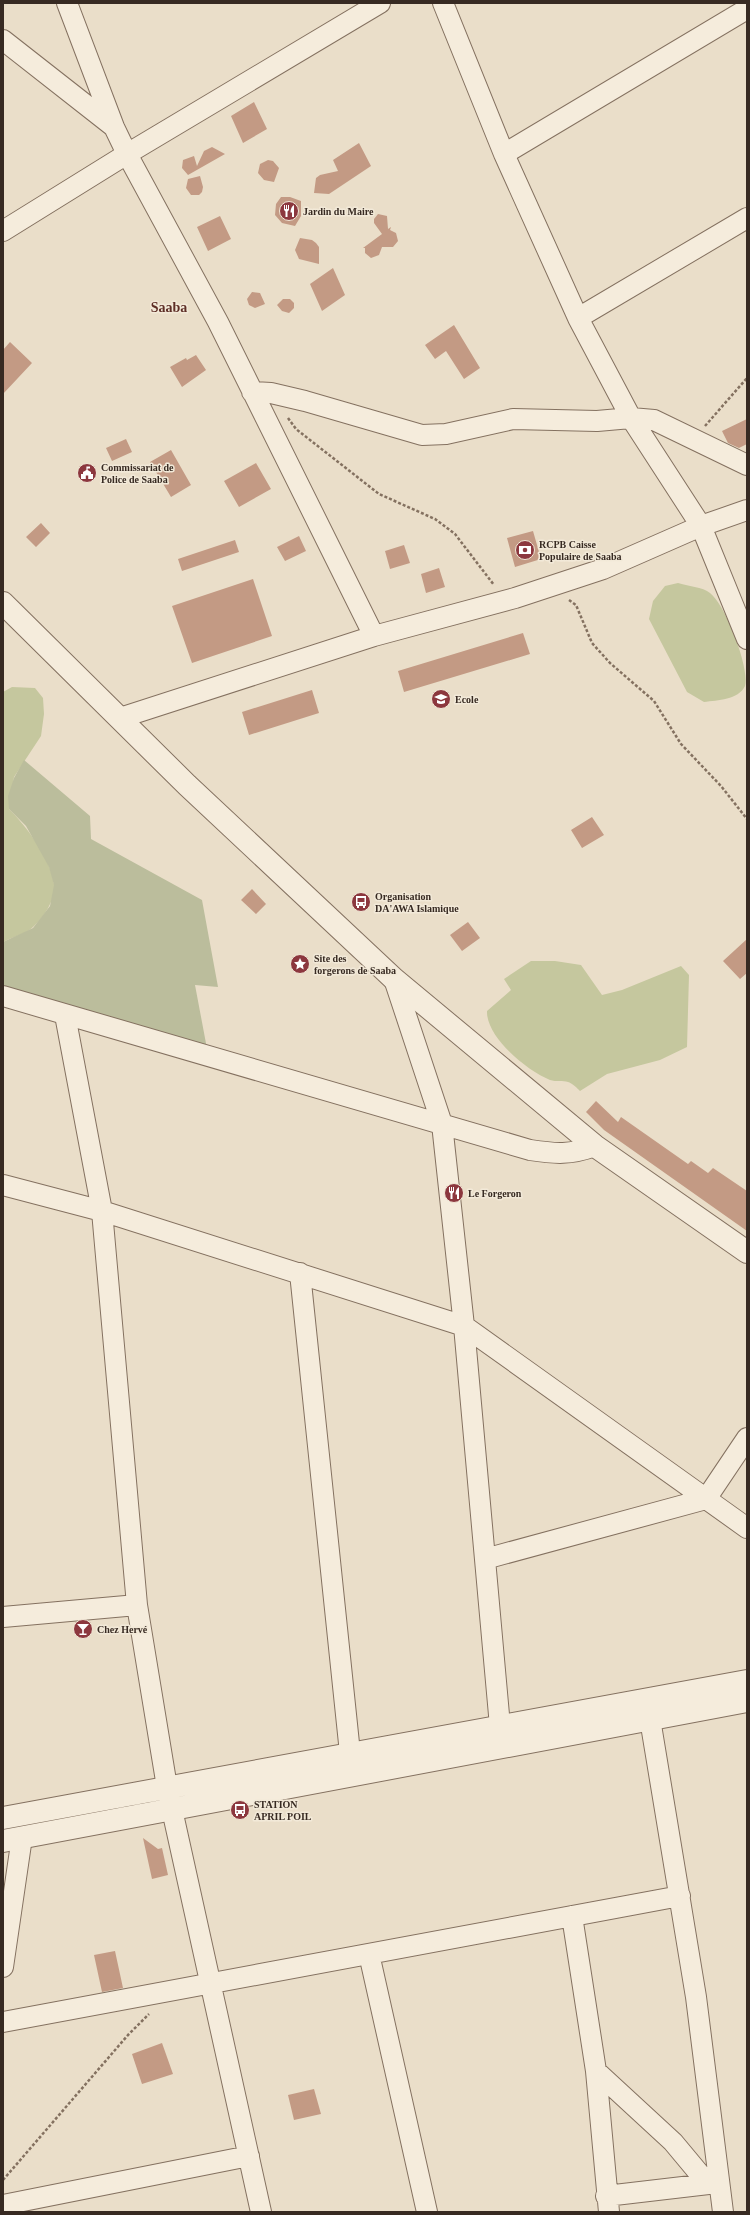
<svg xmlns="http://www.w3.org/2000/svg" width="750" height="2215" font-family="Georgia,serif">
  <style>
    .green { fill: #c5c79e }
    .cemetery { fill: #bbbd9c }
    .building { fill: #c39a84 }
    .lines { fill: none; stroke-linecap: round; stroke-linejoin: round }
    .minor-casing { stroke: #847160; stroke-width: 22 }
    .tertiary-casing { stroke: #847160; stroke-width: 24 }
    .path { stroke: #847160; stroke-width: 2.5; stroke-dasharray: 3 2; stroke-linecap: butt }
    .minor { stroke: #f5ecdc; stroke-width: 20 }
    .tertiary { stroke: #f5ecdc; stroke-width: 22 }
    .labels { text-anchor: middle; stroke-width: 3; stroke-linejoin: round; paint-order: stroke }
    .poi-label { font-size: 10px; font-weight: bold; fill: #372a22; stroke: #f2e9d8; text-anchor: start }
    .district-label { font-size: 14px; font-weight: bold; fill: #5e2e26; stroke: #f2e9d8 }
  </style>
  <rect width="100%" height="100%" fill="#eadec9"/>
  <path class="green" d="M 678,583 C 687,586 703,587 710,593 C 725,604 750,668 745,686 C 738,700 718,700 704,702 L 687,692 L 649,619 L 653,601 L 665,586 Z
    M 12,687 L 35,688 L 43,698 L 44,714 L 41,736 L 14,777 L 9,809 C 27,827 51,859 54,884 C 56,899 44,917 33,927 C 26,934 12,937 3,942 L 3,692 Z
    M 531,961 L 555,961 L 581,965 L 602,995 L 622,990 L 681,966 L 689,975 L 687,1047 L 660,1060 L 607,1074 L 580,1091 C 577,1088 572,1083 568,1082 C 563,1080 556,1082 550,1080 C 527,1071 486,1037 487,1011 L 511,990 L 504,979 Z"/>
  <path class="cemetery" d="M 24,760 L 90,816 L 91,839 L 202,900 L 218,987 L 195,985 L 208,1054 L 3,991 L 3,942 L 33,928 L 50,906 L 54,885 L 49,867 L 26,826 L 9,809 L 8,796 L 14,778 Z"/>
  <path class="building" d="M 254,102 L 267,129 L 243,143 L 231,116 Z
    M 359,143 L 371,166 L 329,194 L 314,193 L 316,178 L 320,175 L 338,171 L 333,160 Z
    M 212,147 L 225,154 L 188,175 L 182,168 L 183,160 L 194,156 L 197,166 L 204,151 Z
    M 268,160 L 273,161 L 279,168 L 274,182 L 264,180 L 258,173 L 260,164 Z
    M 200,176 L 203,187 L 202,192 L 199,195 L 191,195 L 186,188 L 188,179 Z
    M 281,197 L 290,197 L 301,201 L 301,216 L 295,226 L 282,223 L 275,215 L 276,204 Z
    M 378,214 L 387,216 L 388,229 L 391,227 L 390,230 L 396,233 L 398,241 L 393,247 L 382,247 L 379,255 L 371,258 L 365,253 L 365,248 L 363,248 L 382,234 L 374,223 L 374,219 Z
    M 220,216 L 231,239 L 208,251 L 197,227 Z
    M 300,238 L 312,240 L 316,243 L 319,247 L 319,264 L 299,259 L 295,250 Z
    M 333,268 L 345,295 L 322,311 L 310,284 Z
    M 252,292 L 260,293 L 265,304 L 255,308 L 249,305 L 247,299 Z
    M 283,299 L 290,299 L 294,303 L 294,308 L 289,313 L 282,311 L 277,305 Z
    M 454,325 L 480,368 L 464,379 L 446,351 L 435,359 L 425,345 Z
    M 10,342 L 32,363 L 3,394 L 3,350 Z
    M 196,355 L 206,370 L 182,387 L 170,367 L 186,358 L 187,360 Z
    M 747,419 L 747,444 L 739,448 L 728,443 L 722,431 Z
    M 126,439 L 132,452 L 112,461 L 106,448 Z
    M 171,450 L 191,485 L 171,497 L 150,462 Z
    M 256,463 L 271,489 L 239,507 L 224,481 Z
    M 41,523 L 50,533 L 36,547 L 26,537 Z
    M 533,531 L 541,559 L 515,567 L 507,538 Z
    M 299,536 L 306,551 L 285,561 L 277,547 Z
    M 235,540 L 239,552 L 182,571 L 178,559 Z
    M 404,545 L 410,563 L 390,569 L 385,551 Z
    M 439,568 L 445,587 L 426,593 L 421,574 Z
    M 253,579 L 272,636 L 192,663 L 172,606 Z
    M 523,633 L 530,654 L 404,692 L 398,671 Z
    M 312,690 L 319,713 L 249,735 L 242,712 Z
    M 592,817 L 604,835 L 582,848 L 571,830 Z
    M 252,889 L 266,904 L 256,914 L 241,900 Z
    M 468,922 L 480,938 L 462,951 L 450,935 Z
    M 747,939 L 747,973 L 740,979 L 723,961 Z
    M 596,1101 L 618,1122 L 621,1117 L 688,1164 L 691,1161 L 708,1173 L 713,1168 L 747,1191 L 747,1231 L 604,1130 L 586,1112 Z
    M 143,1838 L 158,1849 L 162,1848 L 168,1875 L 152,1879 Z
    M 115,1951 L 123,1988 L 102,1992 L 94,1955 Z
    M 162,2043 L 173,2074 L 142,2084 L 132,2054 Z
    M 314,2089 L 321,2114 L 294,2120 L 288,2095 Z"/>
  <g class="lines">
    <g class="minor-casing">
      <path id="minor" d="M 67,3 L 114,127 L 127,154 L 218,322 L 374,636
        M 443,3 L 504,154 L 578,318 L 631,418 L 701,526 L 747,639
        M 3,40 L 114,127
        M 504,154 L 747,9
        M 3,231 L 127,154 L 380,3
        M 578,318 L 747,218
        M 252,392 L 271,393 L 305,401 L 422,435 L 446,434 L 513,419 L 597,421 L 631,418 L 654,420 L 747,465
        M 120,718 L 374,636 L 515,598 L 603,569 L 701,526 L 747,510
        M 394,979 L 442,1124 L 464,1326 L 500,1726
        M 3,996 L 530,1150 C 556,1154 570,1155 595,1146
        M 65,1015 L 102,1211 L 137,1605 L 167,1787 L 261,2212
        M 3,1185 L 102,1211 L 464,1326 L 747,1528
        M 300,1273 L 350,1753
        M 485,1559 L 706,1499 L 747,1438
        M 3,1617 L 137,1605
        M 650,1719 L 696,1997 L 723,2212
        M 572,1916 L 596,2071 L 609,2212
        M 369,1954 L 427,2212
        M 3,1967 L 22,1837
        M 3,2022 L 680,1896
        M 596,2071 L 673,2142 L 708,2184
        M 606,2196 L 717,2183
        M 3,2205 L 249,2156"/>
    </g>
    <g class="tertiary-casing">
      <path id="tertiary" d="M 3,603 L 187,785 L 394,979 L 595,1146 L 747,1252
        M 3,1818 L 747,1681
        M 3,1841 L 747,1701"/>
    </g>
    <path class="path" d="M 288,418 L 296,429 L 379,494 L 435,519 L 455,534 L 494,585
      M 705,426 L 747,378
      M 569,600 L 576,605 L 592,643 L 610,663 L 654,701 L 681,744 L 721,786 L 747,819
      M 3,2180 L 128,2035 L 149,2014"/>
    <use href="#minor" class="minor"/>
    <use href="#tertiary" class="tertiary"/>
  </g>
  <defs>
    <g id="restaurant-disc" transform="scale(1)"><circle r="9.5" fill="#8c373e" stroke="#f2e9d8"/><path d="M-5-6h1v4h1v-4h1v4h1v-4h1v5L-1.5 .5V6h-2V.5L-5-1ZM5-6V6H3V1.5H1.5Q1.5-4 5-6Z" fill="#fff"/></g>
    <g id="civic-disc" transform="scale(1)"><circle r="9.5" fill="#8c373e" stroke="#f2e9d8"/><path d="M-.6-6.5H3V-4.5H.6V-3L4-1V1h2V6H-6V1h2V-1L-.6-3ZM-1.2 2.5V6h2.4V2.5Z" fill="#fff"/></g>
    <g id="bank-disc" transform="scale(1)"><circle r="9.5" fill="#8c373e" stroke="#f2e9d8"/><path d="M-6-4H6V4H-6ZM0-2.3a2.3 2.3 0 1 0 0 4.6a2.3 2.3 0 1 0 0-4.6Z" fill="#fff"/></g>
    <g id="school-disc" transform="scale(1)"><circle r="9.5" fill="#8c373e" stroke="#f2e9d8"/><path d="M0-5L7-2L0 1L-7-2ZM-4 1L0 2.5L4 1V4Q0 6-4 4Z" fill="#fff"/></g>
    <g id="bus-disc" transform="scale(1)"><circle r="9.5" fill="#8c373e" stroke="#f2e9d8"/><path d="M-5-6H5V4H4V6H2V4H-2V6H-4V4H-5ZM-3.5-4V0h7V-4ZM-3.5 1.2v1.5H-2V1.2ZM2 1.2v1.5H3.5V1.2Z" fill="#fff"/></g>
    <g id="sight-disc" transform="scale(1)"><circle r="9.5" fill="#8c373e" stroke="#f2e9d8"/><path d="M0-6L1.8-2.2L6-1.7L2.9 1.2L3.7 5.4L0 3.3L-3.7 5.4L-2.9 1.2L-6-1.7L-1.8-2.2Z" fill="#fff"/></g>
    <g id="bar-disc" transform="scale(1)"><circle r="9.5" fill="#8c373e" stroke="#f2e9d8"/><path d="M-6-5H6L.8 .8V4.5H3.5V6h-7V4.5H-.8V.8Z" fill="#fff"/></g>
  </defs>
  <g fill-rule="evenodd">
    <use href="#restaurant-disc" x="289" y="211"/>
    <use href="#civic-disc" x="87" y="473"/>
    <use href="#bank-disc" x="525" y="550"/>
    <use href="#school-disc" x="441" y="699"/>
    <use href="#bus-disc" x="361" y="902"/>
    <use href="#sight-disc" x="300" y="964"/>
    <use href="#restaurant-disc" x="454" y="1193"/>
    <use href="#bar-disc" x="83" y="1629"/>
    <use href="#bus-disc" x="240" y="1810"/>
  </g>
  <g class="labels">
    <g class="poi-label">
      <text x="303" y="215">Jardin du Maire</text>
      <text x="101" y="471">Commissariat de<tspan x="101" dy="12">Police de Saaba</tspan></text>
      <text x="539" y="548">RCPB Caisse<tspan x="539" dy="12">Populaire de Saaba</tspan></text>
      <text x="455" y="703">Ecole</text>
      <text x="375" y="900">Organisation<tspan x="375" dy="12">DA'AWA Islamique</tspan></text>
      <text x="314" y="962">Site des<tspan x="314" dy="12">forgerons de Saaba</tspan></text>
      <text x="468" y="1197">Le Forgeron</text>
      <text x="97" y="1633">Chez Hervé</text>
      <text x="254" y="1808">STATION<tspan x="254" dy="12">APRIL POIL</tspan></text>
    </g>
    <g class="district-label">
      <text x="169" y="312">Saaba</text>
    </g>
  </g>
  <rect width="750" height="2215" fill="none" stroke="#372a22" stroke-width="8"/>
</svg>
